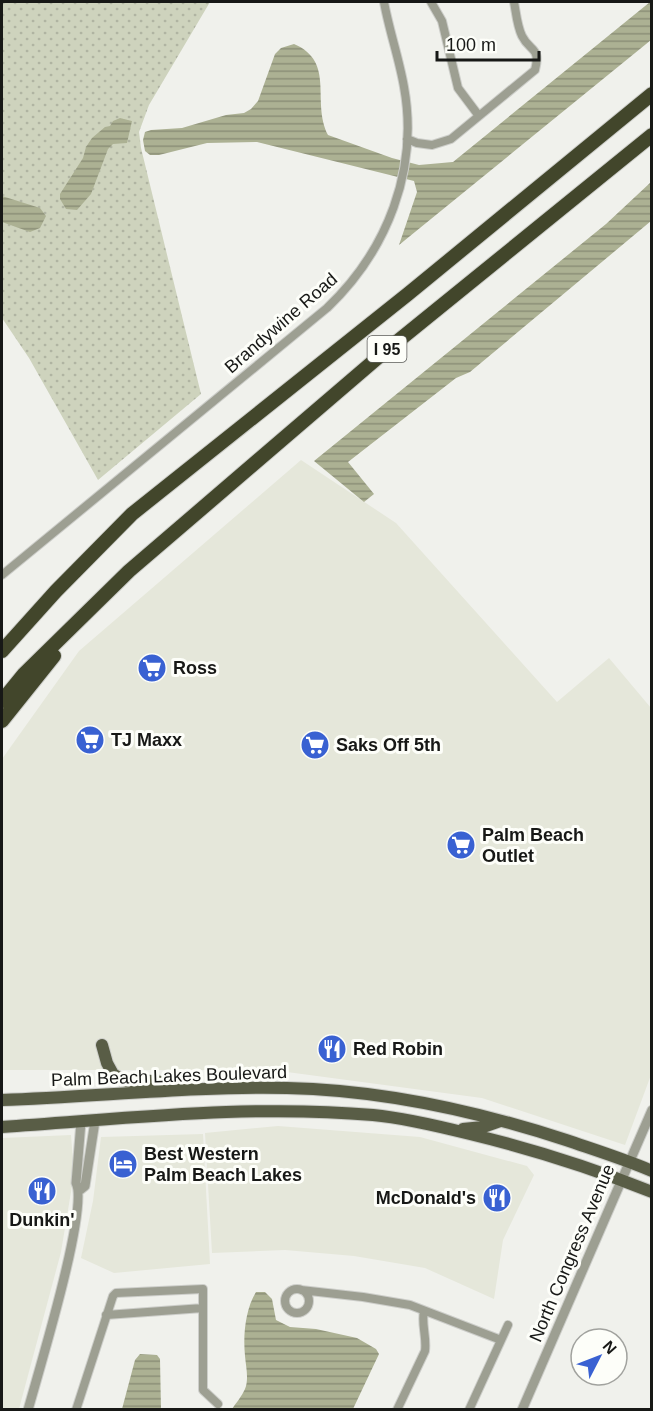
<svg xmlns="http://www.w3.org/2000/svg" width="653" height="1411" font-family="Arial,sans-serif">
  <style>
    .built { fill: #e5e7da }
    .grass { fill: url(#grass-dots) }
    .water { fill: url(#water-rules) }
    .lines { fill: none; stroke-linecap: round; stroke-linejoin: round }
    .minor-casing { stroke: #cdceca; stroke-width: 10 }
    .tertiary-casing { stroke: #cdceca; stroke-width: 11 }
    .primary-casing { stroke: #cdceca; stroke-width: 14 }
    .motorway-casing { stroke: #cdceca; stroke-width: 16 }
    .minor { stroke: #9d9f92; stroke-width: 8 }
    .tertiary { stroke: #9d9f92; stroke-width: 9 }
    .primary { stroke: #595d46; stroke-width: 12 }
    .motorway { stroke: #42462b; stroke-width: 14 }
    .labels { text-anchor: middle; stroke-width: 6; stroke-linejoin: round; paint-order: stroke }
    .shield { fill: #fdfef9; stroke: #5c5d5a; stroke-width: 1.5 }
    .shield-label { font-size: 16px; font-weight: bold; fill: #171816 }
    .street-label { font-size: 18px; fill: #171816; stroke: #fdfef9 }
    .poi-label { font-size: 18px; font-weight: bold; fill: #171816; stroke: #fdfef9; text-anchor: start }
  </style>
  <defs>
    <pattern id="grass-dots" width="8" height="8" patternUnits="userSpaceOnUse" patternTransform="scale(1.5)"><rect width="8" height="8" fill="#ced3bd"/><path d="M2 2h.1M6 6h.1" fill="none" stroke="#b0b4a2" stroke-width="1.8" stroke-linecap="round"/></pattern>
    <pattern id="water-rules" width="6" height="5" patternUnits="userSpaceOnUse" patternTransform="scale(1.5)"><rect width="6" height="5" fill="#acb193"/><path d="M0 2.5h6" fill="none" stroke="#8b8f77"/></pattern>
  </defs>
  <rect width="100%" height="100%" fill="#f0f1ec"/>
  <path class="built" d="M 301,460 L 396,523 L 557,702 L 609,658 L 651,708 L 651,1075 L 625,1145 L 482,1098 L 272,1070 L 2,1070 L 2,759 L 79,651 Z
    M 278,1126 L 420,1137 L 527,1166 L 534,1175 L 503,1240 L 494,1299 L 425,1268 L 354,1256 L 285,1250 L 212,1253 L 205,1133 Z
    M 203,1134 L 210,1264 L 114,1273 L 81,1258 L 93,1201 L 101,1137 Z
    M 71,1135 L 74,1174 L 61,1252 L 19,1409 L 2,1409 L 2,1138 Z"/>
  <path class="grass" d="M 2,2 L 210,2 L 149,105 L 139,132 L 141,148 L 201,394 L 98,480 L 29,358 L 2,318 Z"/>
  <path class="water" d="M 650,2 L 651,40 L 399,245 L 417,192 L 414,181 L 257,142 L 207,143 L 159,155 L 150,155 L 145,151 L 143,140 L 145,132 L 151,130 L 182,128 L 226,115 L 244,113 L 251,109 L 258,101 L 275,54 L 281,48 L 294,44 C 336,62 311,101 328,135 L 392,158 L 419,165 L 453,162 Z
    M 120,118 L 132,121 L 127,143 L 113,144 L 108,149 L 91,194 L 77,210 L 66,209 L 60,199 L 60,194 L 83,158 L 86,147 L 92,138 L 105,127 L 110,126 L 113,121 Z
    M 651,182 L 651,221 L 470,372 L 456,378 L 348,462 L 374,494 L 364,502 L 314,461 L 606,224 Z
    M 2,196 L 40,208 L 46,216 L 40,228 L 30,232 L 2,222 Z
    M 256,1292 L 265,1292 L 272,1299 L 276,1320 L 290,1327 L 316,1329 L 357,1338 L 376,1349 L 379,1354 L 353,1409 L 232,1409 C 236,1403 242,1396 245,1389 C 249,1379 246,1367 245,1356 C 243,1336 245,1310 256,1292 Z
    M 140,1354 L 157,1355 L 160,1359 L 161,1409 L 122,1409 L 135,1360 Z"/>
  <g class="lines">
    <g class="minor-casing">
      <path id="minor" d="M 431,2 L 442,21 L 458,88 L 479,116
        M 407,139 L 417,143 L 432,145 L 451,139 L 535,70 C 541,47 530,52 522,36 C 517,26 516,12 514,2
        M 2,575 L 327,308 C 387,251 419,170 404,87 C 399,58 389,30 384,2
        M285 1301a12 12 0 1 1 24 0a12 12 0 1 1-24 0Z
        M 301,1290 L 363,1297 L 410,1305 L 501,1340
        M 106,1315 L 203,1308
        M 76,1410 L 113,1296 L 116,1293 L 203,1289 L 203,1390 L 218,1404
        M 397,1410 L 425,1351 C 427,1337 421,1324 424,1311
        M 469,1410 L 508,1325"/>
    </g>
    <g class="tertiary-casing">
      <path id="tertiary" d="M 80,1190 L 85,1186 L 95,1121
        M 28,1410 C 38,1373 89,1208 76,1183 L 81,1122
        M 522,1410 L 652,1110"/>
    </g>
    <g class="primary-casing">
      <path id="primary" d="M 102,1045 L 107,1063 L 113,1074 L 124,1081 L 156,1081 L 178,1088
        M 2,1100 C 96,1097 192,1086 287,1088 C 381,1090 477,1111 566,1140 C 595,1150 624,1159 652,1171
        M 2,1127 C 125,1119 249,1104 373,1115 C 405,1118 438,1126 470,1134 C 532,1149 592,1168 652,1192
        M 463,1129 L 483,1127 L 500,1121"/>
    </g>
    <g class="motorway-casing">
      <path id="motorway" d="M 2,651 L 56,591 L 132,514 L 408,294 L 652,94
        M 2,701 L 24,674 L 129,571 L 382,354 L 652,135
        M 2,721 L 54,656"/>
    </g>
    <use href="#minor" class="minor"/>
    <use href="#tertiary" class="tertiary"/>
    <use href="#primary" class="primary"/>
    <use href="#motorway" class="motorway"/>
  </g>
  <defs>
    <g id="supermarket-disc" transform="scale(1.5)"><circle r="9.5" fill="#3961d2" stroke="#fdfef9"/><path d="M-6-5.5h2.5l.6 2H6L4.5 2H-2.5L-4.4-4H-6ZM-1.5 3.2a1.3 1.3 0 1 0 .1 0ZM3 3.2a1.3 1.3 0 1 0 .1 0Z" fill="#fff"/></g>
    <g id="restaurant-disc" transform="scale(1.5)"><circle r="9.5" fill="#3961d2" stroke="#fdfef9"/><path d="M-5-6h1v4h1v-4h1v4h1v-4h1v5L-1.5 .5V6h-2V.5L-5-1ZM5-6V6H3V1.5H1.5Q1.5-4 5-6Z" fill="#fff"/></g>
    <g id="hotel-disc" transform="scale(1.5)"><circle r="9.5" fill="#3961d2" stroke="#fdfef9"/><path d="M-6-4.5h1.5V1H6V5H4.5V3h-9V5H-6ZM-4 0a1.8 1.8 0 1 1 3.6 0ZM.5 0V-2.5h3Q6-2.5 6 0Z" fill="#fff"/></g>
  </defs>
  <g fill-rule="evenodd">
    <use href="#supermarket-disc" x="152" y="668"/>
    <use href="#supermarket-disc" x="90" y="740"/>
    <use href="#supermarket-disc" x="315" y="745"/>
    <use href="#supermarket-disc" x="461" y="845"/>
    <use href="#restaurant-disc" x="332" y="1049"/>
    <use href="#hotel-disc" x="123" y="1164"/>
    <use href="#restaurant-disc" x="42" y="1191"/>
    <use href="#restaurant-disc" x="497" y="1198"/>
  </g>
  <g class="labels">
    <rect class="shield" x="367.5" y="336" width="39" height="26" rx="4.5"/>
    <g class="shield-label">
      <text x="387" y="355">I 95</text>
    </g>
    <g class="street-label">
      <text transform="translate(281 323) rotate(-41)" y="6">Brandywine Road</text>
      <text transform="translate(169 1076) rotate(-2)" y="6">Palm Beach Lakes Boulevard</text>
      <text transform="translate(572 1253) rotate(-67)" y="6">North Congress Avenue</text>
    </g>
    <g class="poi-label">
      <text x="173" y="674">Ross</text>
      <text x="111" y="746">TJ Maxx</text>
      <text x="336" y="751">Saks Off 5th</text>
      <text x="482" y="841">Palm Beach<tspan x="482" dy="21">Outlet</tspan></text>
      <text x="353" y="1055">Red Robin</text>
      <text x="144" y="1160">Best Western<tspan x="144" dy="21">Palm Beach Lakes</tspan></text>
      <text x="476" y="1204" text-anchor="end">McDonald's</text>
      <text x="42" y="1226" text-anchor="middle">Dunkin'</text>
    </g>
  </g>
  <rect width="653" height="1411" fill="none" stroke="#171816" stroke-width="6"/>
  <g transform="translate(599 1357) rotate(48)"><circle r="28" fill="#fdfef9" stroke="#a1a29e" stroke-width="1.5"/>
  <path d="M0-4.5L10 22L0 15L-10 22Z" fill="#3961d2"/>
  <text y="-9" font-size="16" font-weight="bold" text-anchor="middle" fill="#171816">N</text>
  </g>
  <path d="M437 51v9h102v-9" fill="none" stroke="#171816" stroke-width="3"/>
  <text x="446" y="51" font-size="18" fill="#171816" stroke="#fdfef9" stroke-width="4.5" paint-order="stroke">100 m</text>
</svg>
